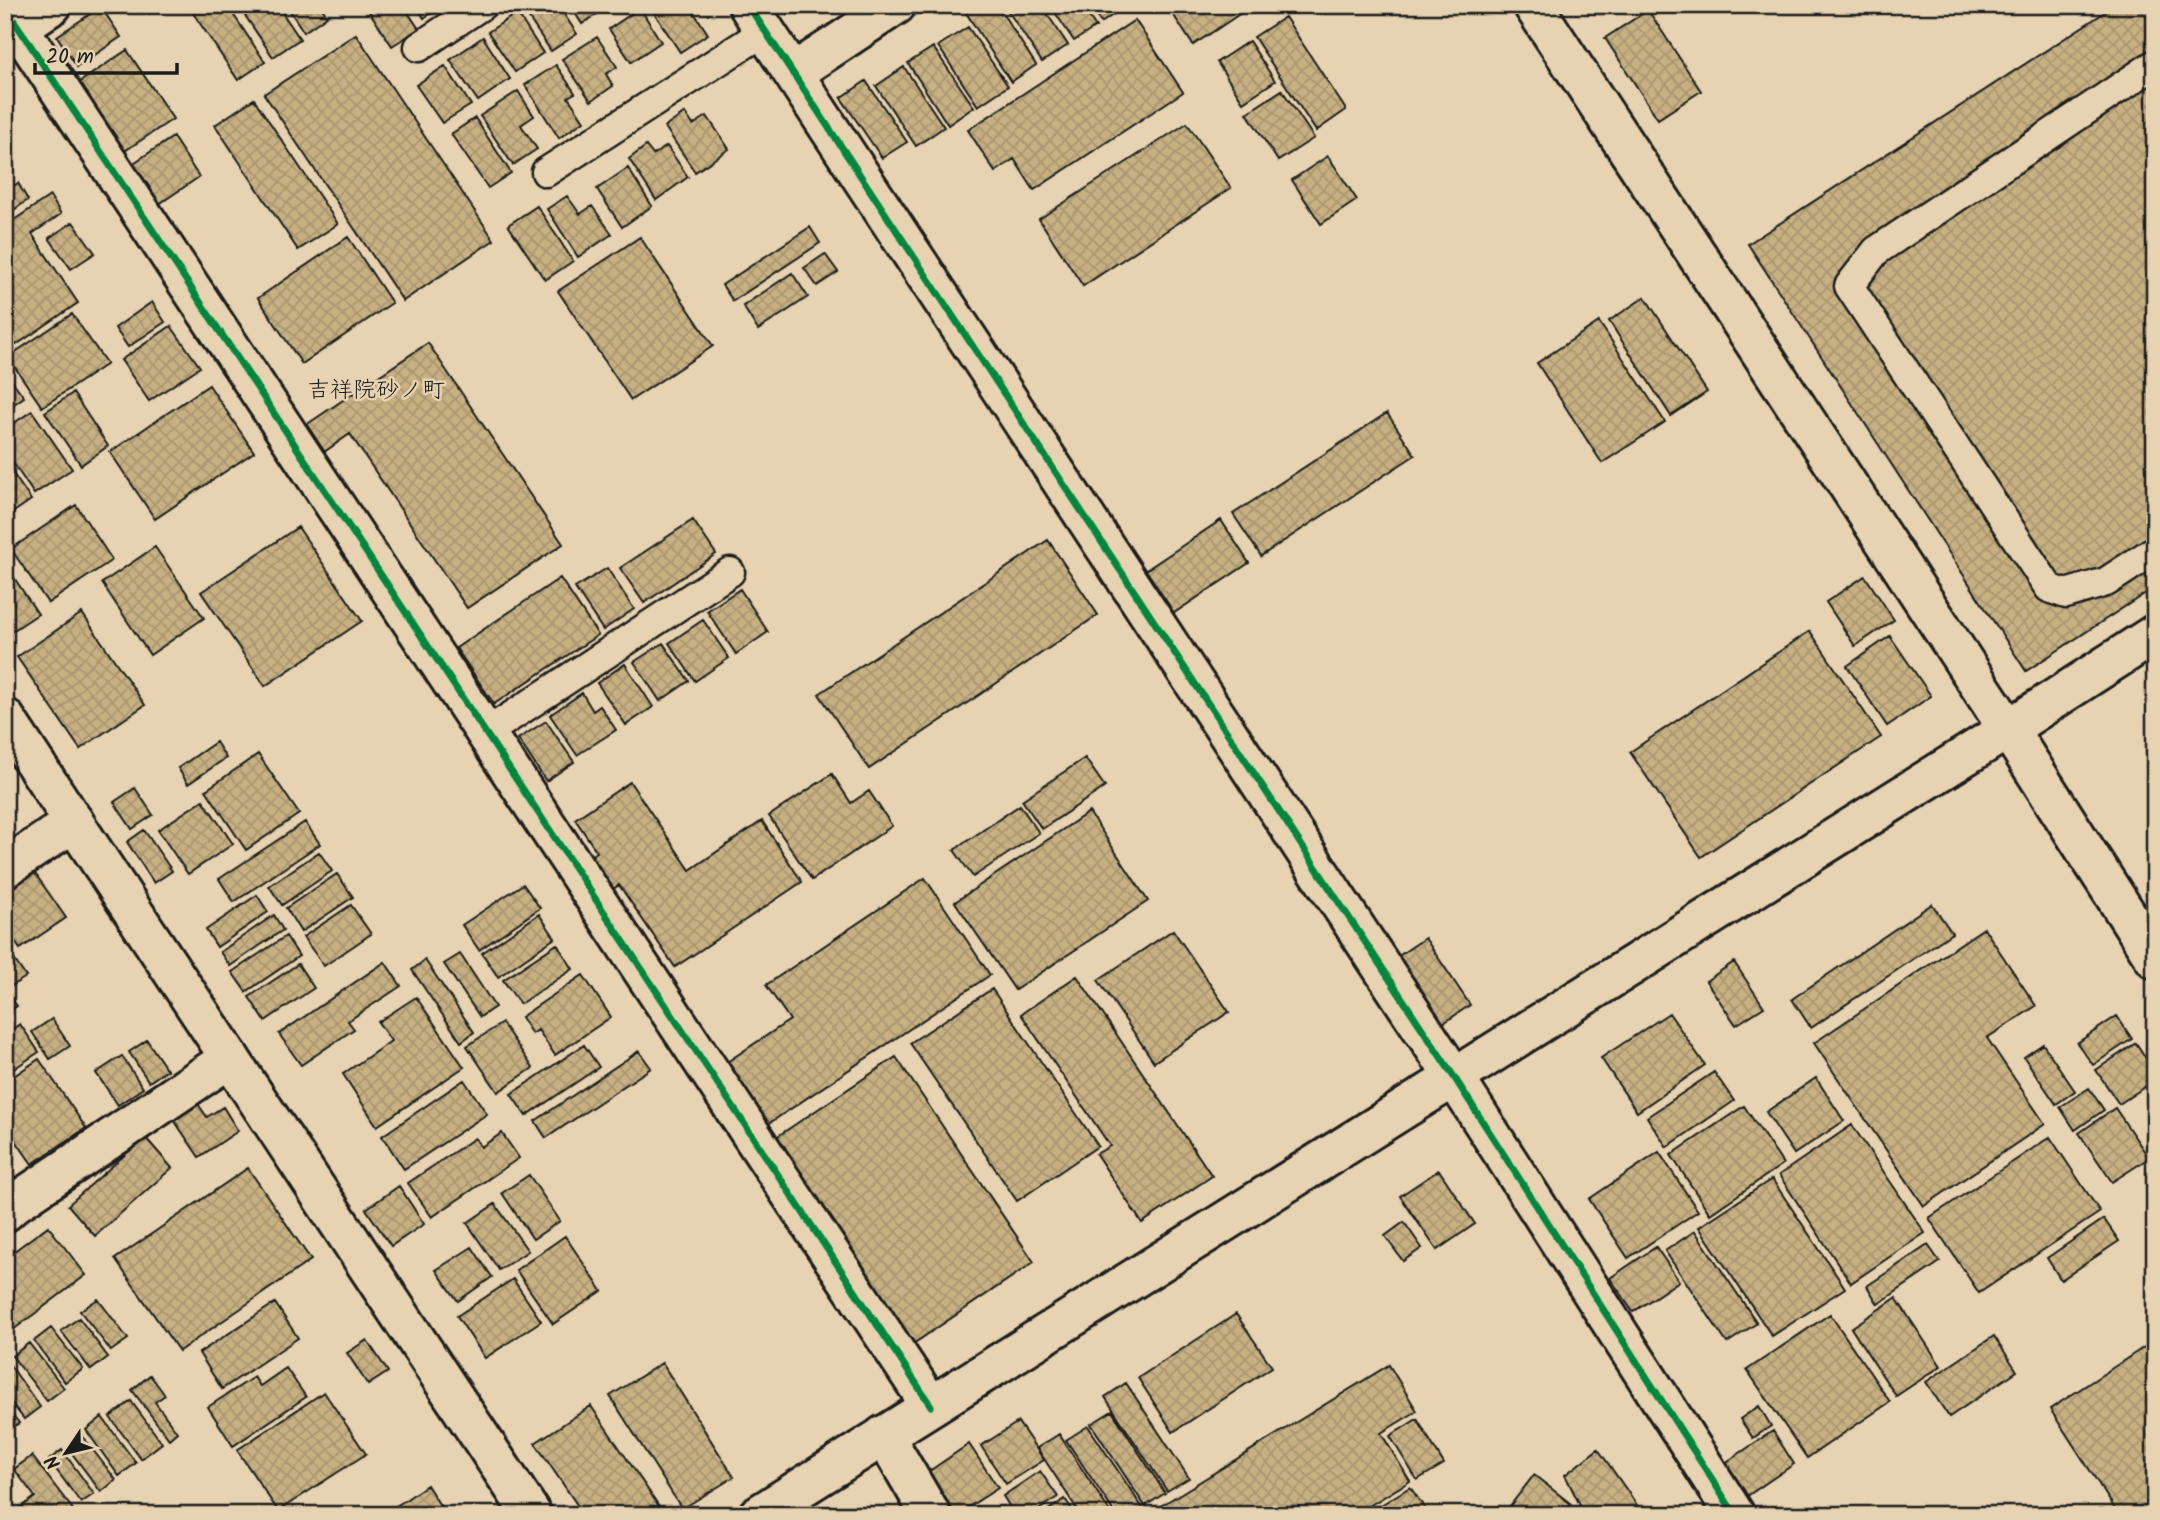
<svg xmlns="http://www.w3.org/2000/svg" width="2160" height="1520" font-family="Kalam,'Klee One',sans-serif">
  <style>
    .building { fill: url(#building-cross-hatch); stroke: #1c1c1c; stroke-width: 2 }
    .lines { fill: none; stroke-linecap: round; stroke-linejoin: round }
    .service-casing { stroke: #1c1c1c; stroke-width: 33 }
    .minor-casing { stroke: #1c1c1c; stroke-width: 44 }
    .tertiary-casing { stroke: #1c1c1c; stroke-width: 44 }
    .service { stroke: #e7d3b1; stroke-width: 28 }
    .minor { stroke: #e7d3b1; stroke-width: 38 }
    .tertiary { stroke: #e7d3b1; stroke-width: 38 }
    .cycleway-casing { stroke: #e7d3b1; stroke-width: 11 }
    .cycleway { stroke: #00873e; stroke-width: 7 }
    .labels { text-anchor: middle; stroke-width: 5; stroke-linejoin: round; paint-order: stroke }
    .neighbourhood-label { font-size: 23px; fill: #1c1c1c; stroke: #e7d3b1 }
  </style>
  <defs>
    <pattern id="building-cross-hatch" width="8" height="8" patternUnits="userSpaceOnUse" patternTransform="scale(1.75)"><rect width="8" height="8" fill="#c7b082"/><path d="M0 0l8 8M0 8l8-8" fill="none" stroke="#aa9770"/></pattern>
  </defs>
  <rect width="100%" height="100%" fill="#e7d3b1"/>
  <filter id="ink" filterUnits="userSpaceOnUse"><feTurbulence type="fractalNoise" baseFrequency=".0143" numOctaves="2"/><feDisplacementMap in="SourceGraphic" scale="14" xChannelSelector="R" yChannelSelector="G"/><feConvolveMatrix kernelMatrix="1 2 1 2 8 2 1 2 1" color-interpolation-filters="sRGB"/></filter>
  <g filter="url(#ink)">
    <path class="building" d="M 191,5 L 227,5 L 265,62 L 238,80 L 189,7 Z
      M 238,5 L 277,5 L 300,39 L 273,57 Z
      M 286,5 L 320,5 L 327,16 L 304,32 Z
      M 365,5 L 403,5 L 419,29 L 392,46 Z
      M 416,5 L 444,5 L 424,18 Z
      M 526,5 L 558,5 L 577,34 L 551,51 L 522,8 Z
      M 570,5 L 608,5 L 609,6 L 582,24 Z
      M 649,5 L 689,5 L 708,34 L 680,52 Z
      M 781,5 L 800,5 L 787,14 Z
      M 961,5 L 997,5 L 1036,65 L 1011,82 Z
      M 1004,5 L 1041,5 L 1068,45 L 1042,62 Z
      M 1050,5 L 1081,5 L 1096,27 L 1074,41 Z
      M 1089,5 L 1127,5 L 1101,23 Z
      M 1167,5 L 1253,5 L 1193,45 Z
      M 2116,5 L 2155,5 L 2155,587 L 2026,671 L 1748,244 Z
      M 101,7 L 121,37 L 77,67 L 57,36 Z
      M 640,8 L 661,42 L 631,62 L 609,29 Z
      M 1648,10 L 1701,91 L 1658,119 L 1605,38 Z
      M 517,13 L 543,53 L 515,72 L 488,32 Z
      M 1285,17 L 1346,110 L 1316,131 L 1254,37 Z
      M 1135,20 L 1183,92 L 1034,190 L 1014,159 L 995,172 L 968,130 Z
      M 968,27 L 1008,86 L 978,106 L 938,46 Z
      M 356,34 L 494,240 L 403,301 L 264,94 Z
      M 483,37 L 510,79 L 478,101 L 450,60 Z
      M 597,37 L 617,67 L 606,74 L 613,86 L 591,101 L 562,59 Z
      M 1249,41 L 1275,81 L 1243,102 L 1217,62 Z
      M 933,47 L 974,107 L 948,125 L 908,63 Z
      M 127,50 L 173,119 L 120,154 L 74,86 Z
      M 556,65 L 575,93 L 568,97 L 584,121 L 559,138 L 525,85 Z
      M 445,66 L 471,105 L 442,123 L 416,85 Z
      M 904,67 L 944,127 L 916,146 L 876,86 Z
      M 866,81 L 907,142 L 882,158 L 841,98 Z
      M 1282,90 L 1314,138 L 1278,161 L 1247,113 Z
      M 518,91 L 534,116 L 521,125 L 537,149 L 513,165 L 480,116 Z
      M 254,99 L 338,224 L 298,250 L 215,125 Z
      M 685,113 L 693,125 L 707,116 L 729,149 L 695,172 L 665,127 Z
      M 475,118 L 511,173 L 488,188 L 451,134 Z
      M 1187,123 L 1231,188 L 1083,286 L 1039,219 Z
      M 173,137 L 199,177 L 153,208 L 126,168 Z
      M 646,146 L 653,155 L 667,146 L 688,177 L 656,200 L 629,159 Z
      M 1328,156 L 1357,200 L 1321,224 L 1292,180 Z
      M 628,168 L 652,206 L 622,227 L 597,189 Z
      M 18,183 L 28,200 L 5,216 L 5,192 Z
      M 50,196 L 61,214 L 32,234 L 78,303 L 16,345 L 5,329 L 5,226 Z
      M 567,196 L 580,214 L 592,206 L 612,234 L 578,257 L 547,209 Z
      M 537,206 L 573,261 L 545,280 L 508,225 Z
      M 73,222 L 95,253 L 71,269 L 49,238 Z
      M 810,227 L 820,243 L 733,301 L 722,285 Z
      M 348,237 L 392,303 L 302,364 L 258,298 Z
      M 640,237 L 713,346 L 631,400 L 558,291 Z
      M 825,254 L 838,272 L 817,286 L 804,268 Z
      M 792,273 L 808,297 L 758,330 L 743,306 Z
      M 1645,297 L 1707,392 L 1671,416 L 1609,321 Z
      M 152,302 L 165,322 L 128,347 L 115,328 Z
      M 72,314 L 107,364 L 42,407 L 8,357 Z
      M 1599,322 L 1665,422 L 1602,463 L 1537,363 Z
      M 171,326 L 200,367 L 149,401 L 121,360 Z
      M 428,343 L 563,544 L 467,608 L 350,434 L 324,452 L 306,425 Z
      M 5,371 L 24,397 L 5,410 Z
      M 209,385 L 254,452 L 155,519 L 110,452 Z
      M 73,393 L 108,446 L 81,465 L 45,412 Z
      M 32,411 L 72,469 L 34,494 L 5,451 L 5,429 Z
      M 1387,413 L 1415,455 L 1261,556 L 1233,514 Z
      M 5,462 L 31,500 L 5,518 Z
      M 76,505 L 112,560 L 48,603 L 11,549 Z
      M 693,520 L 716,554 L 644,603 L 620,568 Z
      M 1221,520 L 1249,563 L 1174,613 L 1146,570 Z
      M 298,527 L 362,621 L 265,686 L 201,592 Z
      M 1048,540 L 1098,615 L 869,769 L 819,694 Z
      M 155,547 L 204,618 L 150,655 L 102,583 Z
      M 5,564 L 38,614 L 5,636 Z
      M 607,568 L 634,609 L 603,630 L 575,588 Z
      M 1865,576 L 1894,620 L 1855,646 L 1826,602 Z
      M 560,578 L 598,635 L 494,704 L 456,648 Z
      M 740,589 L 768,632 L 736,654 L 707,611 Z
      M 82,613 L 145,705 L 80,749 L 17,657 Z
      M 703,620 L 729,658 L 695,681 L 669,643 Z
      M 1810,631 L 1881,737 L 1701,857 L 1630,752 Z
      M 1890,636 L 1931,696 L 1887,726 L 1847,666 Z
      M 663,643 L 689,681 L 660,701 L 634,662 Z
      M 625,664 L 653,707 L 626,725 L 597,683 Z
      M 582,693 L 593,711 L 600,706 L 616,730 L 577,755 L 550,715 Z
      M 546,721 L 574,762 L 546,781 L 518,739 Z
      M 216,742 L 226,758 L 188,784 L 178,768 Z
      M 258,754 L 299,814 L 246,850 L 206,790 Z
      M 1085,758 L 1105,787 L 1042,829 L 1022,800 Z
      M 832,774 L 851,803 L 869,791 L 892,826 L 812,880 L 769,816 Z
      M 630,782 L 690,870 L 762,821 L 802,882 L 675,967 L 619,885 L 609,892 L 587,859 L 597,852 L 575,819 Z
      M 135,788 L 153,815 L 132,829 L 114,802 Z
      M 203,800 L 233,844 L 188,874 L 158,830 Z
      M 1020,805 L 1039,833 L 973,877 L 954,850 Z
      M 1089,812 L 1148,901 L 1015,990 L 955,902 Z
      M 305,822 L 320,844 L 234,902 L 219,879 Z
      M 144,830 L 172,871 L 154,883 L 127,842 Z
      M 319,852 L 332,871 L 282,905 L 269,886 Z
      M 34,872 L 66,918 L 20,949 L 5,927 L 5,891 Z
      M 337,874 L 353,897 L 301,932 L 286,908 Z
      M 925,878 L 990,975 L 768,1124 L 727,1062 L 790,1020 L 766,985 Z
      M 523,884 L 540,908 L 479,950 L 462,925 Z
      M 257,895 L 268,912 L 217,947 L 206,930 Z
      M 1932,904 L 1952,933 L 1811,1028 L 1792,999 Z
      M 351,905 L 371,934 L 324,966 L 303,937 Z
      M 539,914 L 555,938 L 498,977 L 482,953 Z
      M 274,915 L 283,930 L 230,966 L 220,952 Z
      M 1984,928 L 2036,1006 L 1987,1038 L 2045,1124 L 1924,1206 L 1814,1043 Z
      M 1173,930 L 1229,1012 L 1154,1062 L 1098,980 Z
      M 286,936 L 299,956 L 246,992 L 232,972 Z
      M 1425,938 L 1470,1005 L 1442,1024 L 1397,957 Z
      M 557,944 L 573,969 L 520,1004 L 503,980 Z
      M 5,946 L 26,977 L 5,990 L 17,1006 L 5,1014 Z
      M 460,954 L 495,1007 L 480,1017 L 444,964 Z
      M 425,960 L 474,1032 L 461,1042 L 412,970 Z
      M 385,962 L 401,986 L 348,1021 L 354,1029 L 301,1065 L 279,1034 Z
      M 1734,962 L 1764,1007 L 1736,1025 L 1706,981 Z
      M 298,964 L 314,988 L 265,1021 L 249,997 Z
      M 583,975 L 611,1017 L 555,1055 L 538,1030 L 532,1034 L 521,1017 Z
      M 1077,976 L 1212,1176 L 1142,1223 L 1096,1154 L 1110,1146 L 1021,1014 Z
      M 992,989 L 1098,1146 L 1017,1201 L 910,1043 Z
      M 416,997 L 464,1067 L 377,1126 L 343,1074 L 391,1041 L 378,1022 Z
      M 1669,1013 L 1705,1065 L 1637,1112 L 1601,1058 Z
      M 2117,1016 L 2132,1039 L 2093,1065 L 2077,1043 Z
      M 52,1019 L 70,1046 L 50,1059 L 32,1032 Z
      M 502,1023 L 533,1068 L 498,1092 L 467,1046 Z
      M 20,1024 L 39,1052 L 9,1072 L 5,1067 L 5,1034 Z
      M 147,1040 L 167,1070 L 149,1082 L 129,1052 Z
      M 2136,1043 L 2155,1072 L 2155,1080 L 2119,1104 L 2096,1070 Z
      M 2043,1044 L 2075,1091 L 2056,1104 L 2024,1057 Z
      M 584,1045 L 599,1067 L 526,1116 L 511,1094 Z
      M 639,1051 L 651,1068 L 546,1138 L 535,1121 Z
      M 122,1056 L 143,1088 L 118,1105 L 96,1073 Z
      M 896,1057 L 1034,1262 L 910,1346 L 772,1140 Z
      M 39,1059 L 86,1128 L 32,1164 L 5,1125 L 5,1082 Z
      M 1714,1072 L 1734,1101 L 1667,1147 L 1647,1117 Z
      M 1816,1078 L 1844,1121 L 1794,1154 L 1766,1112 Z
      M 464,1080 L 487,1114 L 404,1169 L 382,1136 Z
      M 2089,1088 L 2104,1110 L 2075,1130 L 2060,1107 Z
      M 196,1101 L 207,1117 L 223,1107 L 238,1131 L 199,1157 L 172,1117 Z
      M 1744,1106 L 1783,1164 L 1710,1214 L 1671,1155 Z
      M 2115,1108 L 2149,1158 L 2112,1182 L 2079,1133 Z
      M 1852,1125 L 1925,1233 L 1851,1283 L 1779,1175 Z
      M 502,1133 L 519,1158 L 432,1217 L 408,1183 L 475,1138 L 481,1147 Z
      M 145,1137 L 172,1168 L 95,1236 L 68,1205 Z
      M 2050,1137 L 2100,1212 L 1979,1293 L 1929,1218 Z
      M 1659,1152 L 1698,1211 L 1628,1258 L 1589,1199 Z
      M 248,1168 L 311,1260 L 179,1351 L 115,1259 Z
      M 1439,1170 L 1475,1224 L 1437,1250 L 1400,1196 Z
      M 529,1175 L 560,1221 L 533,1239 L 502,1193 Z
      M 1772,1179 L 1845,1288 L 1772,1336 L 1699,1227 Z
      M 399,1186 L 424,1224 L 391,1246 L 366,1209 Z
      M 495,1204 L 528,1251 L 499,1270 L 467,1223 Z
      M 2104,1219 L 2119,1241 L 2061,1280 L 2047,1258 Z
      M 1404,1222 L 1422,1248 L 1403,1261 L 1385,1236 Z
      M 48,1226 L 86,1275 L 5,1336 L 5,1258 Z
      M 1695,1231 L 1757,1323 L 1727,1343 L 1665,1251 Z
      M 565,1236 L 602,1291 L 553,1324 L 516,1270 Z
      M 1928,1245 L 1940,1262 L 1878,1304 L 1867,1286 Z
      M 472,1247 L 492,1277 L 458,1301 L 436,1270 Z
      M 1656,1247 L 1679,1281 L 1633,1312 L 1610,1278 Z
      M 513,1279 L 541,1321 L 485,1358 L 457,1316 Z
      M 1896,1298 L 1941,1366 L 1896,1396 L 1851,1328 Z
      M 98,1299 L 128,1339 L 111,1351 L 80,1311 Z
      M 275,1303 L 298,1338 L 222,1389 L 199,1353 Z
      M 1236,1314 L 1272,1367 L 1173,1432 L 1138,1378 Z
      M 1830,1314 L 1890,1402 L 1807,1458 L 1747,1370 Z
      M 79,1318 L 108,1357 L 91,1370 L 61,1331 Z
      M 51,1328 L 83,1369 L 65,1382 L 34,1341 Z
      M 1994,1336 L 2017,1371 L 1949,1417 L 1926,1382 Z
      M 367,1340 L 388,1372 L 368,1385 L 347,1353 Z
      M 2155,1340 L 2155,1515 L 2119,1515 L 2050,1409 Z
      M 29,1343 L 64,1388 L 47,1401 L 12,1356 Z
      M 7,1361 L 40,1407 L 24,1419 L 5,1395 Z
      M 662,1363 L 734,1477 L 682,1509 L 610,1396 Z
      M 1389,1365 L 1417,1411 L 1381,1433 L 1410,1481 L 1354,1515 L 1164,1515 L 1159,1507 Z
      M 286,1368 L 306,1397 L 233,1446 L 208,1407 L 254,1377 L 260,1386 Z
      M 150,1375 L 165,1395 L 155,1402 L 177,1432 L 169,1439 L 132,1390 Z
      M 1126,1383 L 1189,1478 L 1167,1491 L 1105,1397 Z
      M 324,1392 L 366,1454 L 278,1511 L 237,1450 Z
      M 131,1401 L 162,1443 L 141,1459 L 110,1417 Z
      M 5,1405 L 19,1423 L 5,1433 Z
      M 591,1406 L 665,1515 L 584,1515 L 535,1443 Z
      M 1759,1406 L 1771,1426 L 1753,1438 L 1740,1419 Z
      M 1112,1411 L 1165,1493 L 1145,1506 L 1091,1424 Z
      M 102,1417 L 136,1463 L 119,1476 L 86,1430 Z
      M 1417,1419 L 1444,1464 L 1417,1480 L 1390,1436 Z
      M 1018,1422 L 1044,1460 L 1006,1484 L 981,1446 Z
      M 1088,1426 L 1144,1510 L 1137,1515 L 1116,1515 L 1066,1440 Z
      M 1773,1431 L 1794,1464 L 1747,1496 L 1725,1463 Z
      M 1059,1434 L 1112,1515 L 1081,1515 L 1037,1448 Z
      M 83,1437 L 116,1480 L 101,1492 L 68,1448 Z
      M 969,1444 L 998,1488 L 956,1515 L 928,1472 Z
      M 1598,1449 L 1644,1515 L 1573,1515 L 1580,1505 L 1565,1475 Z
      M 62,1450 L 94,1494 L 81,1503 L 49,1460 Z
      M 32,1456 L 74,1511 L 68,1515 L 11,1515 L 35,1497 L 14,1469 Z
      M 1040,1471 L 1058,1497 L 1031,1515 L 1015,1515 L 1003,1496 Z
      M 1534,1475 L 1571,1504 L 1563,1515 L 1511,1515 L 1506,1511 Z
      M 427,1485 L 446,1515 L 382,1515 L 407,1499 Z
      M 1410,1487 L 1426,1510 L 1421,1515 L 1365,1515 Z
      M 1065,1499 L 1076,1515 L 1041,1515 Z
      M 1002,1507 L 1007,1515 L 990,1515 Z"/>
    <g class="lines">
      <g class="service-casing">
        <path id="service" d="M 419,47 L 482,5
          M 2155,64 L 1876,251 L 1849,286 L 2049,588 L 2066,594 L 2106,582 L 2155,550
          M 546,172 L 765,31
          M 486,733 L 730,572"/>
      </g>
      <g class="minor-casing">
        <path id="minor" d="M 748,5 L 1454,1077 L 1735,1515
          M 1533,5 L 2008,729 L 2155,959
          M 5,7 L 931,1406
          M 5,40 L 19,27 L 52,5
          M 793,73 L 896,5
          M 5,868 L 74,822
          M 5,1212 L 15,1203 L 230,1058
          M 884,1435 L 931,1515"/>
      </g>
      <g class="tertiary-casing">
        <path id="tertiary" d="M 5,718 L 532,1515
          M 758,1515 L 2008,729 L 2155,634"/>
      </g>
      <use href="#service" class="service"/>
      <use href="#minor" class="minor"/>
      <use href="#tertiary" class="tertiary"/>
      <g class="cycleway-casing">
        <path id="cycleway" d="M 748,5 L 1454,1077 L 1735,1515
          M 5,7 L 931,1406"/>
      </g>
      <use href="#cycleway" class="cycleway"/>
    </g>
  </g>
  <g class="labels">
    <g class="neighbourhood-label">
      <text x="376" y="397">吉祥院砂ノ町</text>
    </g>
  </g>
  <rect width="2160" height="1520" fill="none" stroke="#e7d3b1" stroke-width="28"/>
  <rect x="14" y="14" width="2132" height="1492" fill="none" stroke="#1c1c1c" stroke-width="2.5" filter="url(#ink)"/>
  <g transform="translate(66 1453) rotate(235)" stroke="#e7d3b1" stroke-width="5" paint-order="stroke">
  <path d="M0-5L12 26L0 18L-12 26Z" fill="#1c1c1c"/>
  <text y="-10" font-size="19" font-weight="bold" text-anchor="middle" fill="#1c1c1c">N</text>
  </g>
  <path d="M35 63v10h142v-10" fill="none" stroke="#1c1c1c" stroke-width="3.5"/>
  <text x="46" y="63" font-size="21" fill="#1c1c1c" stroke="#e7d3b1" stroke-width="5" paint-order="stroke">20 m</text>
</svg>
